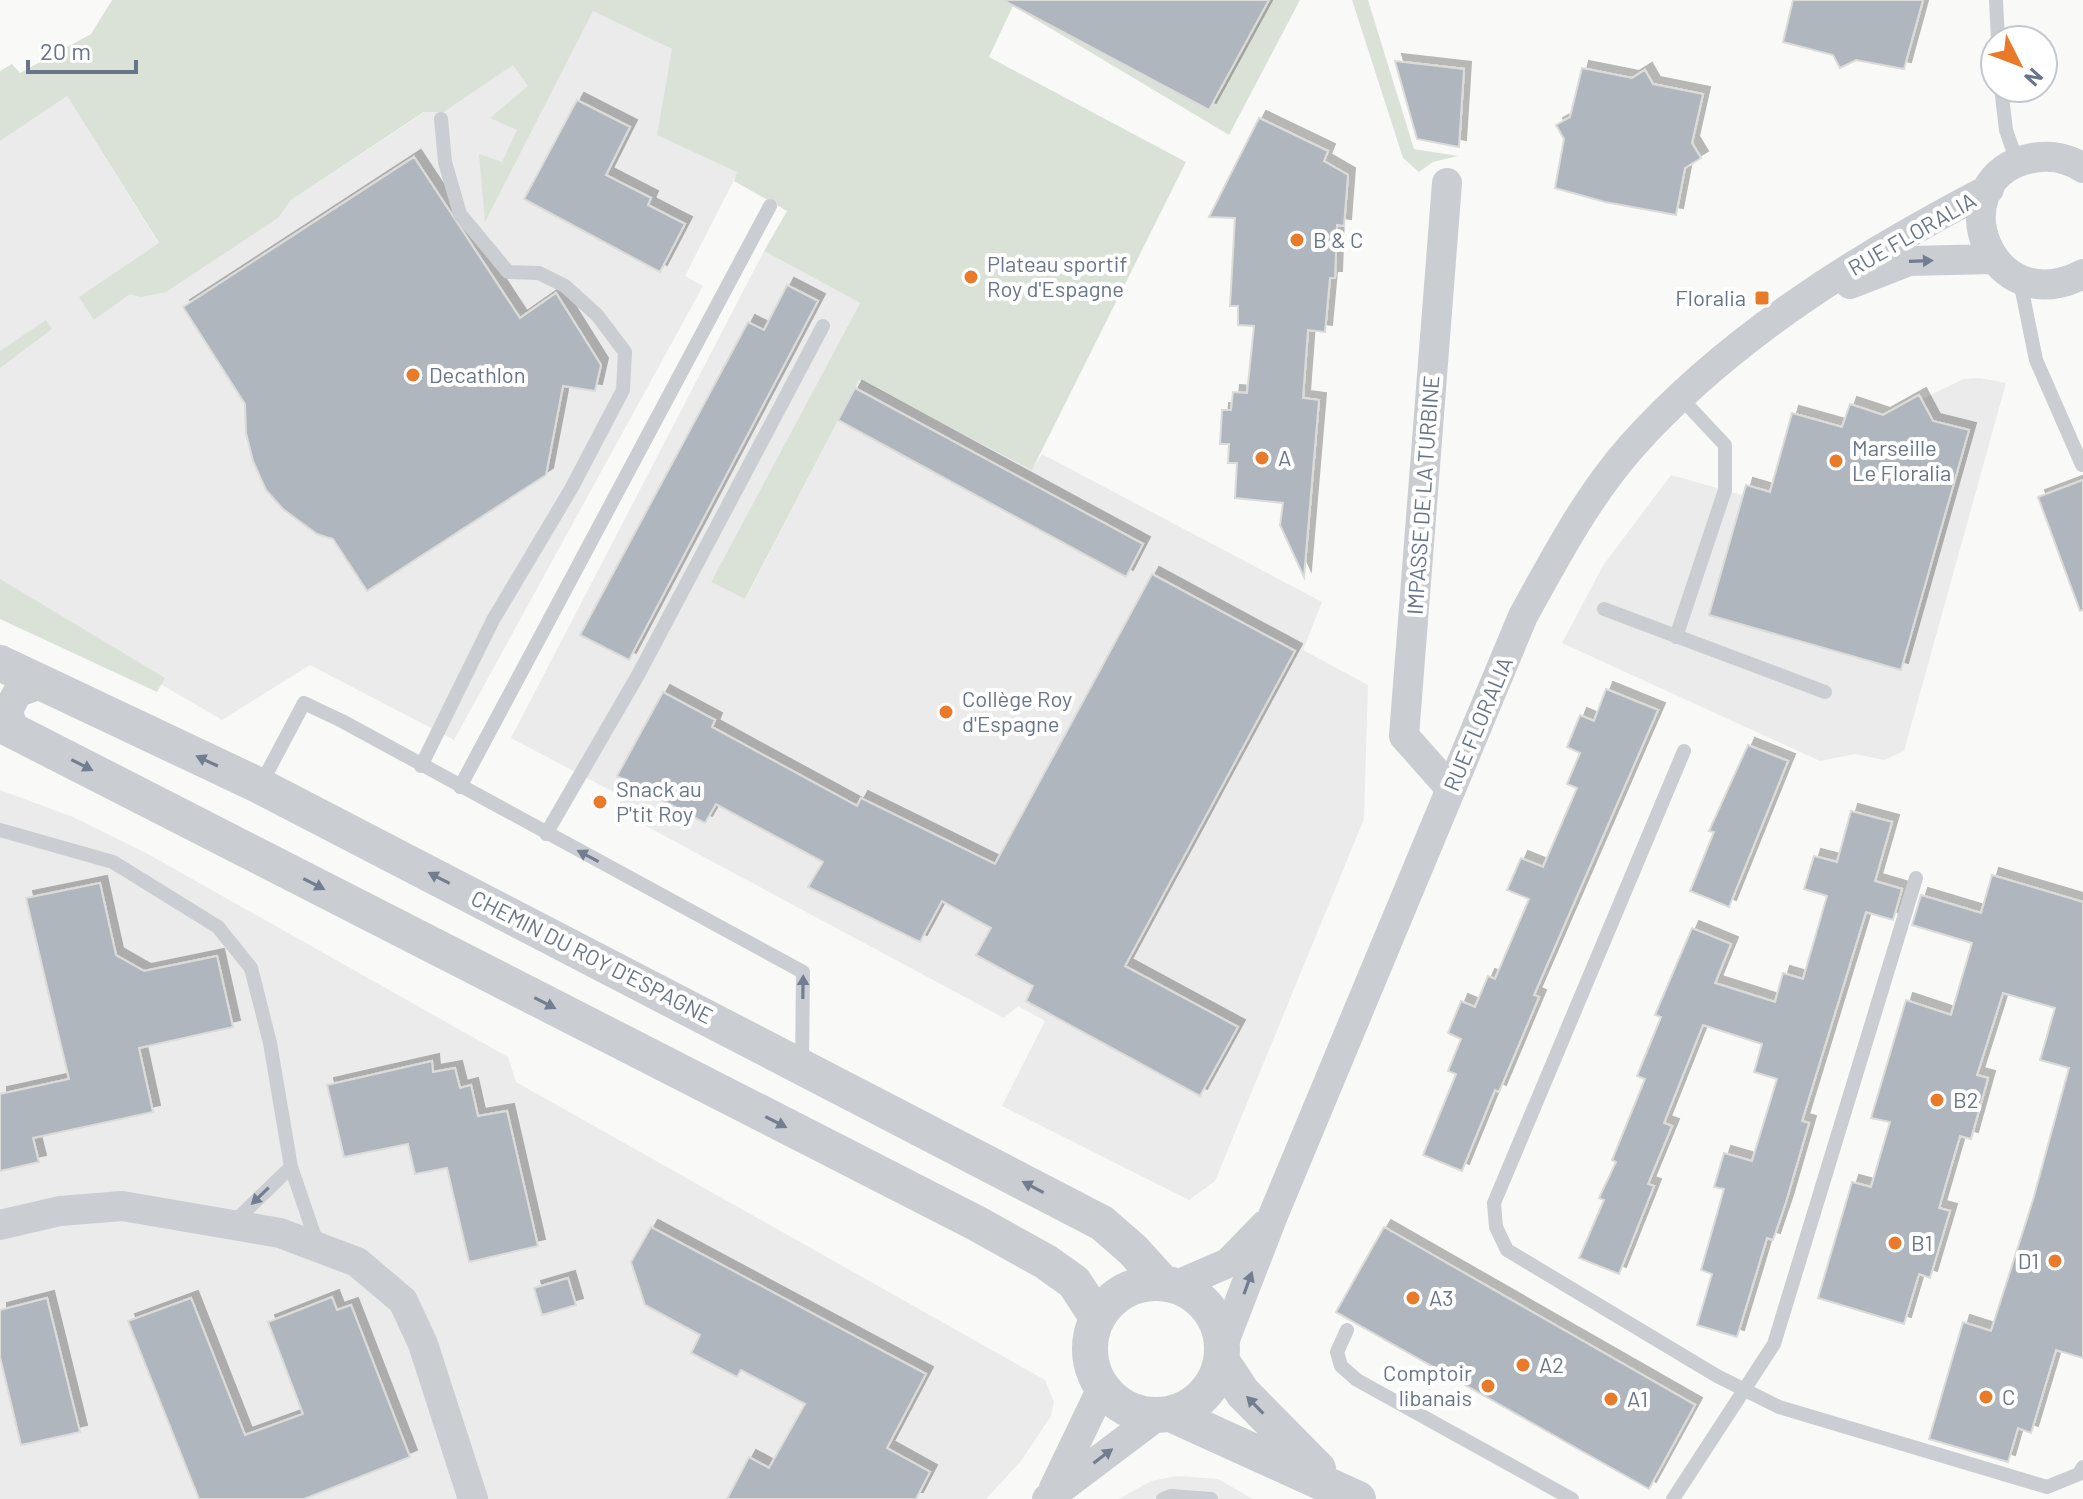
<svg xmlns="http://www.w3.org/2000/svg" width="2083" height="1499" font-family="Barlow,sans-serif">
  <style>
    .built { fill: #eaebea }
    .green { fill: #dae2d8 }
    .building { fill: #b0b6be; stroke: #dbdcd9; stroke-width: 2; filter: url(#shadow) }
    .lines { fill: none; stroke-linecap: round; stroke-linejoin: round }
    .service { stroke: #cacdd1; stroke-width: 14 }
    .minor { stroke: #cacdd1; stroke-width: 30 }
    .tertiary { stroke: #cacdd1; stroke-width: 36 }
    .oneway { fill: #727d90 }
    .poi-dot { fill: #e87a29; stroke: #fff; stroke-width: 3 }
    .labels { text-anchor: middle; stroke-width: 8; stroke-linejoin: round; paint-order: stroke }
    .street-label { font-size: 22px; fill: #687489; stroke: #fff }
    .poi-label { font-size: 22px; fill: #687489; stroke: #fff; text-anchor: start }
  </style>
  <defs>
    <filter id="shadow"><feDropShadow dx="7" dy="-7" stdDeviation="0" flood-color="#0004"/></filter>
  </defs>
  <rect width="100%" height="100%" fill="#f9faf7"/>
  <path class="built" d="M 593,10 L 672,49 L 738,172 L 685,276 L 703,286 L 454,740 L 310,665 L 222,720 L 0,590 L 0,134 L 67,96 L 159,244 L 277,218 L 291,200 L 425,112 L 444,112 Z
    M 764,251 L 860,303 L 711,582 L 746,598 L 859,380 L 1032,469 L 1042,454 L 1322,602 L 1303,650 L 1368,685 L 1364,819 L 1215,1181 L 1189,1200 L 1002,1106 L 1045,1021 L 1018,1006 L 1004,1018 L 618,811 L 621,796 L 511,738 Z
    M 1980,378 L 2006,383 L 1904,751 L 1884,760 L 1855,754 L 1820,761 L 1562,643 L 1604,564 L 1671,475 L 1742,495 L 1746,485 L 1769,492 L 1792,413 L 1842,427 L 1850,404 L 1883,414 L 1919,395 L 1922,399 L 1964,379 Z
    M 0,790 L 73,817 L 148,854 L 508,1057 L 516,1082 L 1045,1380 L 1054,1402 L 1051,1416 L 1021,1461 L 986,1499 L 0,1499 Z
    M 1178,1476 L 1218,1479 L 1253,1499 L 1119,1499 L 1151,1481 Z"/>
  <path class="green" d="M 112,0 L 1300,0 L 1229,135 L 1013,6 L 989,57 L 1186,162 L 1032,470 L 859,380 L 745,599 L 711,582 L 860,303 L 764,251 L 787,211 L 734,181 L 737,172 L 657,135 L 672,49 L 593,11 L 485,222 L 479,154 L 502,162 L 517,130 L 490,118 L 528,86 L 513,65 L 444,112 L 424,112 L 291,200 L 278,218 L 166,292 L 141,297 L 130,294 L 94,320 L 79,297 L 159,243 L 67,96 L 0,141 L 0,71 L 12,64 L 20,73 L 91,34 Z
    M 1352,0 L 1368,0 L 1414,149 L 1458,156 L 1433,162 L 1419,172 L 1403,158 Z
    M 46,320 L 52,329 L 0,368 L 0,351 Z
    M 0,579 L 165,678 L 157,692 L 0,619 Z"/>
  <path class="building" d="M 1003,0 L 1269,0 L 1209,110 Z
    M 1793,0 L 1923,0 L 1904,69 L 1856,60 L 1840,68 L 1833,55 L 1783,42 Z
    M 1395,61 L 1464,69 L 1459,147 L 1417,139 Z
    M 1582,68 L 1632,78 L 1645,70 L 1653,84 L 1703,94 L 1692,143 L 1701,158 L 1685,168 L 1676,215 L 1605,202 L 1555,188 L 1564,139 L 1556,125 L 1570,117 Z
    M 577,100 L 630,127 L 606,175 L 651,198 L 648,205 L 685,224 L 660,272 L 524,199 Z
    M 1259,118 L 1328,151 L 1324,161 L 1348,175 L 1344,226 L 1337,225 L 1335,278 L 1330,278 L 1325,332 L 1308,330 L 1303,398 L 1319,400 L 1304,577 L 1280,525 L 1283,503 L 1235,498 L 1237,463 L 1228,463 L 1229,444 L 1220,444 L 1222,410 L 1231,410 L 1233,392 L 1247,393 L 1254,326 L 1238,325 L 1238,306 L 1230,306 L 1235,218 L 1209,217 Z
    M 414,157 L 520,318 L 556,293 L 601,365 L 595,391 L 563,386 L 546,475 L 367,591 L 333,539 L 317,534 L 283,509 L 266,490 L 253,461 L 246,433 L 245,404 L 183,307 Z
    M 787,285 L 818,301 L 629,660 L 580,635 L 748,322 L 764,330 Z
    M 855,388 L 1143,544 L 1126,577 L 838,420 Z
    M 1919,395 L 1933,421 L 1969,430 L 1901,670 L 1709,615 L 1746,485 L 1770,492 L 1792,413 L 1842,427 L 1850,404 L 1883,415 Z
    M 2083,480 L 2083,610 L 2080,611 L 2038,497 Z
    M 1152,574 L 1295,651 L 1125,966 L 1238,1027 L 1200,1096 L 1026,1001 L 1033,986 L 976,955 L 991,928 L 942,901 L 920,942 L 808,887 L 823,862 L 716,804 L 705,823 L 617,776 L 663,692 L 715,720 L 712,727 L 857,806 L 861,798 L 995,864 Z
    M 1606,689 L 1658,710 L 1534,995 L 1539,997 L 1499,1092 L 1495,1090 L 1462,1171 L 1423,1155 L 1456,1074 L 1448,1071 L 1461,1039 L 1448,1033 L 1461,1001 L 1475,1007 L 1488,976 L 1495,979 L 1529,899 L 1507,890 L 1521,858 L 1543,867 L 1577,788 L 1567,784 L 1580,753 L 1567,747 L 1580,715 L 1594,721 Z
    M 1748,745 L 1788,761 L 1729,907 L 1690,891 L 1714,832 L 1709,831 Z
    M 1851,811 L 1892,822 L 1875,881 L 1902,889 L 1893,920 L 1866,912 L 1802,1121 L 1809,1123 L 1786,1202 L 1773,1240 L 1767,1238 L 1737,1337 L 1697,1325 L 1712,1274 L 1701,1270 L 1724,1189 L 1714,1187 L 1724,1153 L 1752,1161 L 1777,1079 L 1754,1072 L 1762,1044 L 1703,1025 L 1664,1123 L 1672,1126 L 1648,1184 L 1654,1186 L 1619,1274 L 1579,1258 L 1604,1200 L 1599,1198 L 1616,1162 L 1612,1160 L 1645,1079 L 1637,1076 L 1661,1017 L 1655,1015 L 1692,928 L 1731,944 L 1715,983 L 1775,1002 L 1783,973 L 1803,979 L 1827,896 L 1804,889 L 1814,856 L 1837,862 Z
    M 1992,875 L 2083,902 L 2083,1358 L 2056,1350 L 2031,1433 L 2018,1428 L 2008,1462 L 1929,1439 L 1963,1322 L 1991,1331 L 2033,1200 L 2069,1068 L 2040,1060 L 2055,1008 L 2003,993 L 1977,1075 L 1988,1078 L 1971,1139 L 1960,1136 L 1939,1208 L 1950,1211 L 1930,1278 L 1919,1274 L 1904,1324 L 1818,1298 L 1852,1182 L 1871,1187 L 1890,1122 L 1871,1118 L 1906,1000 L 1951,1015 L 1972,943 L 1912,925 L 1921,895 L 1981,913 Z
    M 100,883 L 116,955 L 144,971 L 217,956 L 233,1027 L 139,1048 L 153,1112 L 33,1138 L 39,1162 L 0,1171 L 0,1094 L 69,1079 L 26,898 Z
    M 432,1061 L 433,1072 L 455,1068 L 460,1088 L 471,1085 L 478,1116 L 507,1111 L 538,1246 L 469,1262 L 447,1168 L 415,1174 L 408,1144 L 344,1157 L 327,1085 Z
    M 651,1227 L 926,1374 L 887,1448 L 930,1472 L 916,1499 L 727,1499 L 749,1457 L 769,1468 L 805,1404 L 741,1370 L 737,1377 L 691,1353 L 700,1335 L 645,1305 L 631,1262 Z
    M 1384,1227 L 1695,1405 L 1649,1489 L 1336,1312 Z
    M 568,1278 L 576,1305 L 542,1315 L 534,1288 Z
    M 332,1297 L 337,1310 L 351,1305 L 410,1457 L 304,1499 L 199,1499 L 128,1321 L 191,1298 L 245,1435 L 303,1414 L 268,1322 Z
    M 47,1298 L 80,1432 L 21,1445 L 0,1357 L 0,1310 Z"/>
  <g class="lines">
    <path class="service" d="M 1996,0 L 1998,40
      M 2001,88 L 2006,130 L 2017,162
      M 2020,281 L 2036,360 L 2082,465
      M 1604,609 L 1825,692
      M 1676,637 L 1725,490 L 1725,445 L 1680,397
      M 1684,751 L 1494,1203 L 1496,1227 L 1507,1250 L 1717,1376 L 1779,1407 L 2047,1487 L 2079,1474 L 2083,1467
      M 421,766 L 493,620 L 571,489 L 623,390 L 625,352 L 597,315 L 565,286 L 539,273 L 508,272 L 460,214 L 445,162 L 441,119
      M 260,786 L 304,703 L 342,721 L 803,972 L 802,1065
      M 460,787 L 770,206
      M 0,830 L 113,862 L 218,927 L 251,968 L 270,1043 L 291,1167 L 318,1246
      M 546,834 L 638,675 L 823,326
      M 231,1225 L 291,1167
      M 1347,1330 L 1337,1352 L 1341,1366 L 1357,1380 L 1572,1499
      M 1163,1499 L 1171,1496 L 1211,1499
      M 1673,1499 L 1774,1344 L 1916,878"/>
    <path class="minor" d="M 2083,168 C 2065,156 2045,154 2024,160 C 1940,185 1989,323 2083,274
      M 1447,183 L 1404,736 L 1451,789
      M 1850,284 L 1909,261 L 1993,259
      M 13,730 L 8,710 L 18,692 L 41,684
      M 0,1225 L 60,1211 L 122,1206 L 280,1233 L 357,1262 L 403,1301 L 423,1344 L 473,1499
      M 1177,1285 L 1228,1263 L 1265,1225
      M 1222,1347 L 1272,1218 L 1523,616 C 1555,558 1587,497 1631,447 C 1728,338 1860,256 1989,189
      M 1054,1488 L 1102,1388
      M 1047,1499 L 1157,1416"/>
    <path class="tertiary" d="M 0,663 L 260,786 L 1102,1223 L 1133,1250 L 1162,1282
      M 0,724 L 976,1223 L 1046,1262 L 1074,1282 L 1097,1317
      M1090 1349a66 66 0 1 1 132 0a66 66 0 1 1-132 0Z
      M 1221,1360 L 1243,1393 L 1318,1469
      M 1171,1414 L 1358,1499"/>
  </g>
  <defs><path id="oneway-solid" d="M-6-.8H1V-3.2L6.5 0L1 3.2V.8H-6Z" transform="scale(2)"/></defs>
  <g class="oneway">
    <use href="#oneway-solid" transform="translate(1921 261) rotate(-2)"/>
    <use href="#oneway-solid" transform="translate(207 761) rotate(-155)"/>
    <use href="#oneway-solid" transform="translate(82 765) rotate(27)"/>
    <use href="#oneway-solid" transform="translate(588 856) rotate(-152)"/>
    <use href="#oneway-solid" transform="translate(439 878) rotate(-153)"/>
    <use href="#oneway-solid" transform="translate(314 884) rotate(27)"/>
    <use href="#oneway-solid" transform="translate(803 987) rotate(-89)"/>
    <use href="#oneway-solid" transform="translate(545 1003) rotate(27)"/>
    <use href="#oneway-solid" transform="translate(776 1122) rotate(27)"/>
    <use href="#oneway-solid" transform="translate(1033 1187) rotate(-152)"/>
    <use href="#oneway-solid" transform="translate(260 1196) rotate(136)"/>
    <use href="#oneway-solid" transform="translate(1248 1283) rotate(-70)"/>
    <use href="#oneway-solid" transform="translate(1255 1405) rotate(-134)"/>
    <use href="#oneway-solid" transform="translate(1103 1456) rotate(-37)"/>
  </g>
  <g class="poi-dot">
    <circle cx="1297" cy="240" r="8"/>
    <circle cx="971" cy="277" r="8"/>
    <rect x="1754" y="290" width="16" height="16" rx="4"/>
    <circle cx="413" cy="375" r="8"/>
    <circle cx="1262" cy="458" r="8"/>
    <circle cx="1836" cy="461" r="8"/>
    <circle cx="946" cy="712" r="8"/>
    <circle cx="600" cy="802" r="8"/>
    <circle cx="1937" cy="1100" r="8"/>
    <circle cx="1895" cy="1243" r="8"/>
    <circle cx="2055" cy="1261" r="8"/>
    <circle cx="1413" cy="1298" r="8"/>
    <circle cx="1523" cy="1365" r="8"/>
    <circle cx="1488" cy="1386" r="8"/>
    <circle cx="1986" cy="1397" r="8"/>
    <circle cx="1611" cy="1399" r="8"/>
  </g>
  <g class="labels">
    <g class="street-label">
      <text transform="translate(1912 234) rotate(-30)" y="8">RUE FLORALIA</text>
      <text transform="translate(1423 495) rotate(-86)" y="8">IMPASSE DE LA TURBINE</text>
      <text transform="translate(1478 724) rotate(-67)" y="8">RUE FLORALIA</text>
      <text transform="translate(592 957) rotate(27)" y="8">CHEMIN DU ROY D'ESPAGNE</text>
    </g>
    <g class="poi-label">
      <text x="1313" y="248">B &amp; C</text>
      <text x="987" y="272">Plateau sportif<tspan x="987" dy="25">Roy d'Espagne</tspan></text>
      <text x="1746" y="306" text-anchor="end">Floralia</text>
      <text x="429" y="383">Decathlon</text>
      <text x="1852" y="456">Marseille<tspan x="1852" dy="25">Le Floralia</tspan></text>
      <text x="1278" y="466">A</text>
      <text x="962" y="707">Collège Roy<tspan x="962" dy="25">d'Espagne</tspan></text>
      <text x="616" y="797">Snack au<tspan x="616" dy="25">P'tit Roy</tspan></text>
      <text x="1953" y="1108">B2</text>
      <text x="1911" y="1251">B1</text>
      <text x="2039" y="1269" text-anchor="end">D1</text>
      <text x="1429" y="1306">A3</text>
      <text x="1539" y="1373">A2</text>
      <text x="1472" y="1381" text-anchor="end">Comptoir<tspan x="1472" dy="25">libanais</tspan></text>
      <text x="2002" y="1405">C</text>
      <text x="1627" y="1407">A1</text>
    </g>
  </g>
  <g transform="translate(2019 64) rotate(132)"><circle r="38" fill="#ffffff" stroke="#c3c7d0" stroke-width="2"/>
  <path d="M0-6L14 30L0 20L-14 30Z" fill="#e87a29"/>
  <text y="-12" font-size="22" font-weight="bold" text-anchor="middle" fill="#687489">N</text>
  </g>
  <path d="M28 60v12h108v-12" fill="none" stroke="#687489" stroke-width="4"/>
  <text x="40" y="60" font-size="24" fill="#687489" stroke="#ffffff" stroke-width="6" paint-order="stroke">20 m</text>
</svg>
